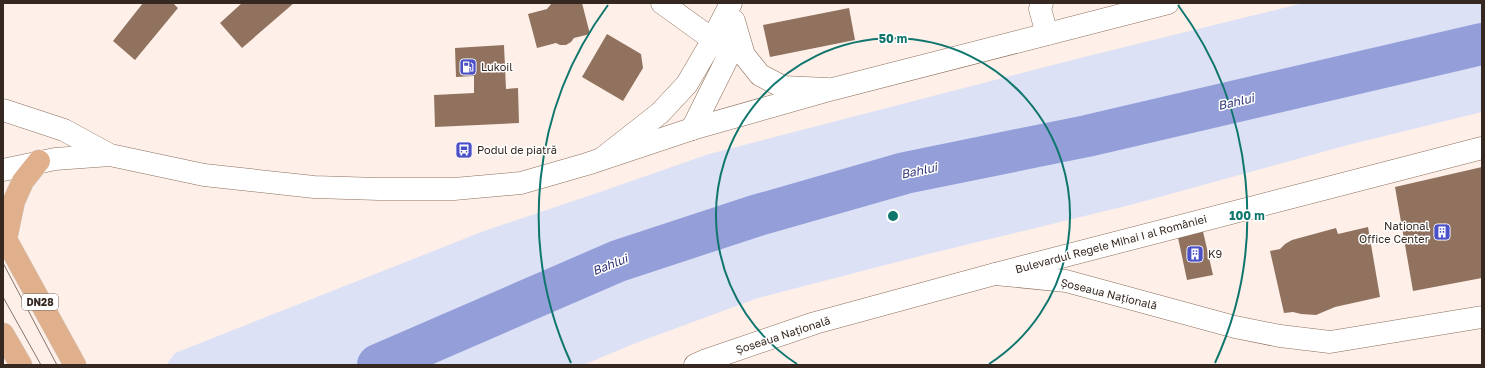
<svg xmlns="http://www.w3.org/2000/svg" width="1485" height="368" font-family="'Golos Text',sans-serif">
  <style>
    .green { fill: #dce1f6 }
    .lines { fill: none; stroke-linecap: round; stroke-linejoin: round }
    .river { stroke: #949fd9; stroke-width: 42 }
    .building { fill: #91725f }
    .minor-casing { stroke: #8c6e5b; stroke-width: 23 }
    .tertiary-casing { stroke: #8c6e5b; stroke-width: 23 }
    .secondary-casing { stroke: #8c6e5b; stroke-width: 23 }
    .primary-casing { stroke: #d3d0ce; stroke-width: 23 }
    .minor { stroke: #fff; stroke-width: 22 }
    .tertiary { stroke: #fff; stroke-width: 22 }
    .secondary { stroke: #fff; stroke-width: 22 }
    .primary { stroke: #e0af8c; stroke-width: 22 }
    .tram { stroke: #84766e; stroke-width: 1 }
    .ring { fill: none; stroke: #0f766e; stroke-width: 2 }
    .labels { text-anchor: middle; stroke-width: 3; stroke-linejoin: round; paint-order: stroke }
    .shield { fill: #fff; stroke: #726863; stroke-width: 1 }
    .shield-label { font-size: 10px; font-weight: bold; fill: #352820 }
    .poi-label { font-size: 11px; fill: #352820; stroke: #fff; text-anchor: start }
    .street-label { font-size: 11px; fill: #352820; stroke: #fff }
    .water-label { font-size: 12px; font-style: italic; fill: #2d3277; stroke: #fff }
    .centre { fill: #0f766e; stroke: #fff; stroke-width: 2 }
    .ring-label { font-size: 12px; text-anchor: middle; font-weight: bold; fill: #0f766e; stroke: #fff; stroke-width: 3; stroke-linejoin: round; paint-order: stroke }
  </style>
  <rect width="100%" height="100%" fill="#fef0e8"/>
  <path class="green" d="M 1304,3 L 1482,3 L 1482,112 L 1348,145 L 1134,204 L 924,255 L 758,298 L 636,343 L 583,365 L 166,365 L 175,353 L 484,231 L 597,193 L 709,154 L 1080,58 Z"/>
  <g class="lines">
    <path class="river" d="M 378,365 L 618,261 L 755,216 L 905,173 L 1087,136 L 1482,44"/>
  </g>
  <path class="building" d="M 143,3 L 173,3 L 178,8 L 135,60 L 113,41 Z
    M 242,3 L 294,3 L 242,48 L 220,23 Z
    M 552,3 L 582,3 L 590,34 L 574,38 L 571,42 L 566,45 L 560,45 L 556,43 L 537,48 L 528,14 L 547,9 Z
    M 849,8 L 855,40 L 770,57 L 763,25 Z
    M 607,34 L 641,54 L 643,68 L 623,101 L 582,77 Z
    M 504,45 L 506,89 L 518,88 L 519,123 L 435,127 L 434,95 L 474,93 L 474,76 L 456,77 L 455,48 Z
    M 1482,167 L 1482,278 L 1413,291 L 1395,187 Z
    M 1202,227 L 1213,275 L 1187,280 L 1177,233 Z
    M 1368,227 L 1380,297 L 1335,307 L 1316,315 L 1301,314 L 1293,312 L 1284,313 L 1270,251 L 1280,249 L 1285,244 L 1292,240 L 1336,228 L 1338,234 Z"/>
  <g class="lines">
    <g class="minor-casing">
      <path id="minor" d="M 662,3 L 712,39
        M 1042,3 L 1040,9 L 1047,34"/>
    </g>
    <g class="tertiary-casing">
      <path id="tertiary" d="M 734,21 L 744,55 L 760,75 L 783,87 L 827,89
        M 692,129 L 732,49 L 734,28
        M 604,157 L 660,113 L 687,84 L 708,48 L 731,3
        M 995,274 L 1066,281 L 1235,327 L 1280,336 L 1330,342 L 1482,317"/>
    </g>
    <g class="secondary-casing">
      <path id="secondary" d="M 3,110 L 64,130 L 110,155 L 204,175 L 314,187 L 379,189 L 454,189 L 521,183 L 587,164 L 692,129 L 833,89 L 1168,3
        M 3,170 L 55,159 L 110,155
        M 695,365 L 704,361 L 815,323 L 995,274 L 1482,148"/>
    </g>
    <g class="primary-casing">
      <path id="primary" d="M 3,234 L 75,365
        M 6,239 L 14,201 L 23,181 L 39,161
        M 3,334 L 21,365"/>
    </g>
    <use href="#minor" class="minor"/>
    <use href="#tertiary" class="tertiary"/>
    <use href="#secondary" class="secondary"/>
    <use href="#primary" class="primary"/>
    <path class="tram" d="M 3,263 L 57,365
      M 3,297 L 41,365"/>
  </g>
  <g class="ring">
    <path d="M797 364A177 177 0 1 1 989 364"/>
    <path d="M571 363A354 354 0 0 1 608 5M1178 5A354 354 0 0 1 1215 363"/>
  </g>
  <defs>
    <g id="fuel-square" transform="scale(0.9)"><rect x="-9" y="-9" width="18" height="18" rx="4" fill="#4b50c6" stroke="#fff"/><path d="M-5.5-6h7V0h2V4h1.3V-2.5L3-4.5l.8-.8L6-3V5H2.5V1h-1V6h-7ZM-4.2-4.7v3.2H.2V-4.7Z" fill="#fff"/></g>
    <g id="bus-square" transform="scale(0.9)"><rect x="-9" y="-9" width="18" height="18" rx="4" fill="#4b50c6" stroke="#fff"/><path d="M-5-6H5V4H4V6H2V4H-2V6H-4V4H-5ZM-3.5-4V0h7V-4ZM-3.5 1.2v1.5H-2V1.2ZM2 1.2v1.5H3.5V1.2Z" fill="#fff"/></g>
    <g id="building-square" transform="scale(0.9)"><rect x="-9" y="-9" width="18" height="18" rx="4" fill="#4b50c6" stroke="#fff"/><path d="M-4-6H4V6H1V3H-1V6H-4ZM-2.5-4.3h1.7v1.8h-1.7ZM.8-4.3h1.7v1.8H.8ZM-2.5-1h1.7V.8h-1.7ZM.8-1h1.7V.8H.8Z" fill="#fff"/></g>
  </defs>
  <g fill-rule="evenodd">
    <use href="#fuel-square" x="468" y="67"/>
    <use href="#bus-square" x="464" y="150"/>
    <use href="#building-square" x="1442" y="232"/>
    <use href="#building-square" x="1195" y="254"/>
  </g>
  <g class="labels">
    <rect class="shield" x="22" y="294" width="36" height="16" rx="3"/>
    <g class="shield-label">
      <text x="40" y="306">DN28</text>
    </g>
    <g class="poi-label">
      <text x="481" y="71">Lukoil</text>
      <text x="477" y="154">Podul de piatră</text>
      <text x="1429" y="230" text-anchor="end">National<tspan x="1429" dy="13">Office Center</tspan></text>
      <text x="1208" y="258">K9</text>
    </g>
    <g class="street-label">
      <text transform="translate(1111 244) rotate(-15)" y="4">Bulevardul Regele Mihai I al României</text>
      <text transform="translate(1109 294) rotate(14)" y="4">Șoseaua Națională</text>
      <text transform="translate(783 335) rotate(-18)" y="4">Șoseaua Națională</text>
    </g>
    <g class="water-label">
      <text transform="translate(1236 102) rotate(-13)" y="4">Bahlui</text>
      <text transform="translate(919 171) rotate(-12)" y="4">Bahlui</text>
      <text transform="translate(610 265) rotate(-22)" y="4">Bahlui</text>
    </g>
  </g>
  <circle cx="893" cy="216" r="6" class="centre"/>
  <g class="ring-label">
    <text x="893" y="43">50 m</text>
    <text x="1247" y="220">100 m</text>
  </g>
  <rect width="1485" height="368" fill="none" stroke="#352820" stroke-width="8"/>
</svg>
